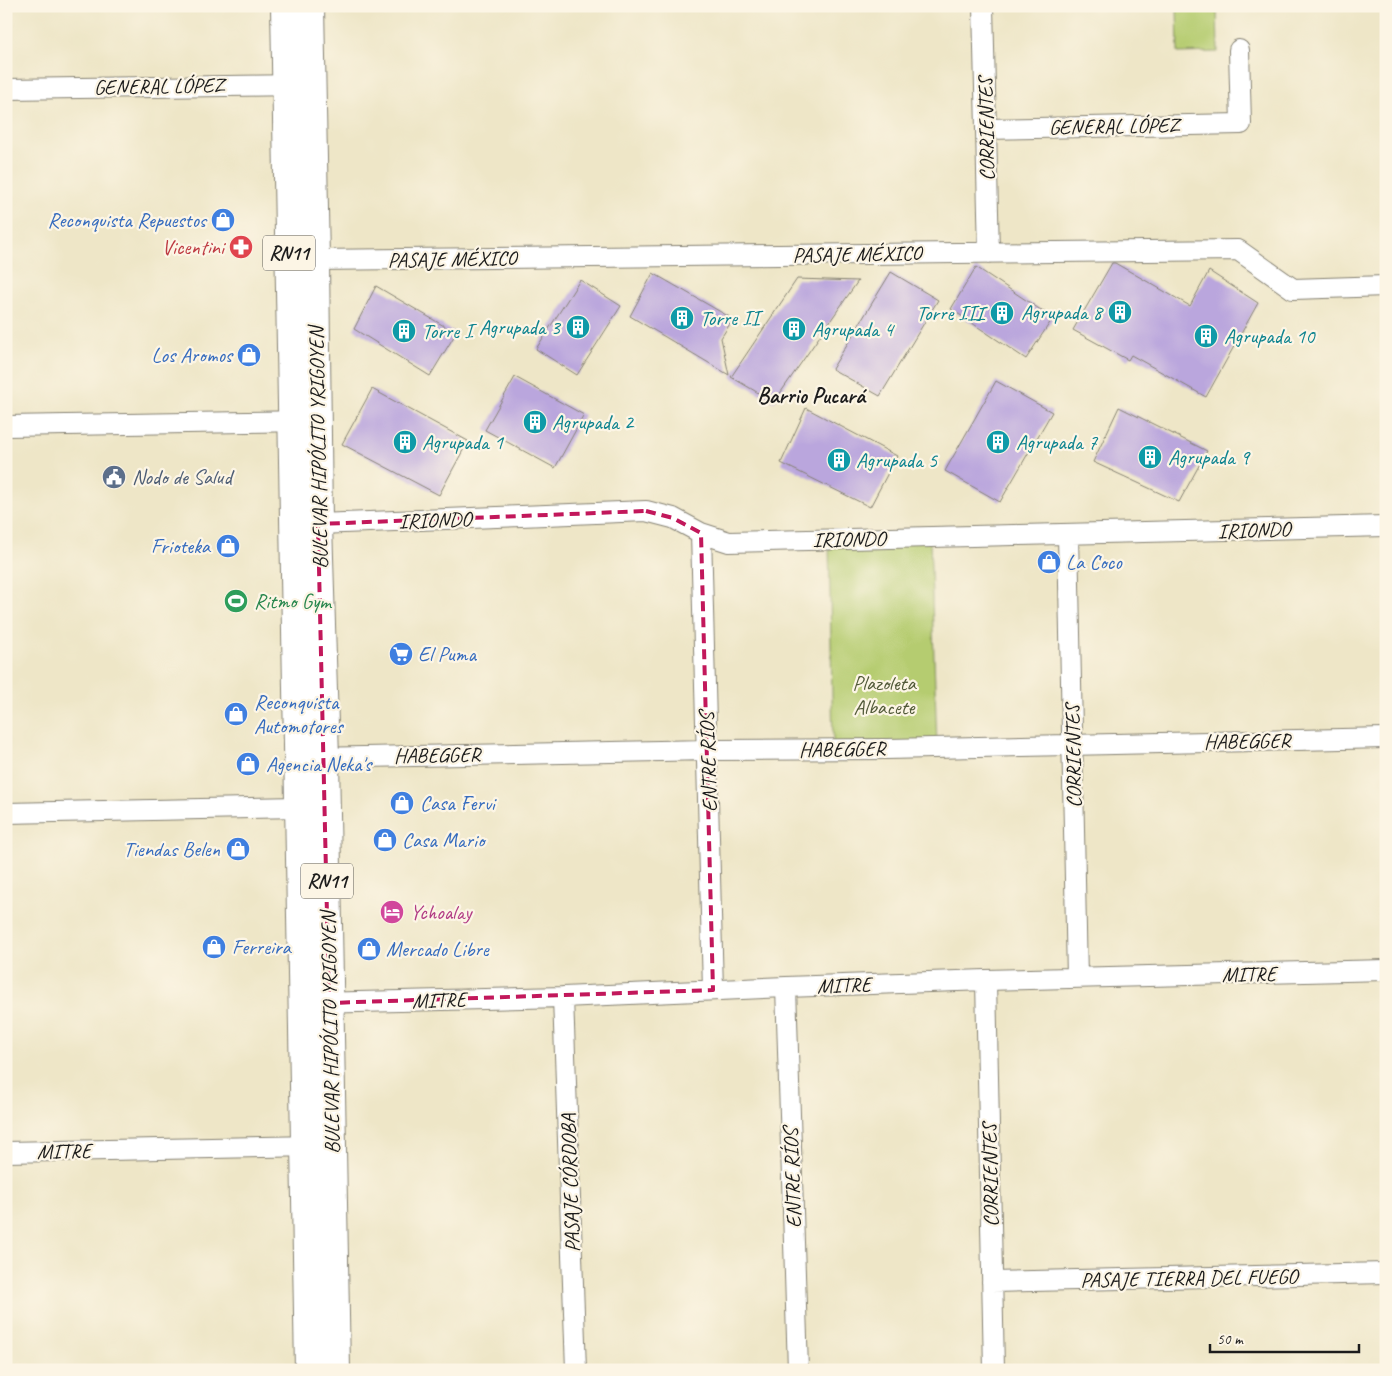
<svg xmlns="http://www.w3.org/2000/svg" width="1392" height="1376" font-family="Caveat,sans-serif">
  <style>
    .green { fill: #b5cc70; stroke: #687446 }
    .building { fill: #baa6dd }
    .lines { fill: none; stroke-linecap: round; stroke-linejoin: round }
    .minor-casing { stroke: #858172; stroke-width: 22 }
    .highway-casing { stroke: #858172; stroke-width: 30 }
    .minor { stroke: #fff; stroke-width: 20 }
    .highway { stroke: #fff; stroke-width: 28 }
    .marked { fill: none; stroke: #c2185b; stroke-width: 4; stroke-dasharray: 10 6; stroke-linejoin: round }
    .labels { text-anchor: middle; stroke-width: 4.5; stroke-linejoin: round; paint-order: stroke }
    .shield { fill: #fcf5e5; stroke: #5f5d58; stroke-width: 1 }
    .shield-label { font-size: 20px; font-weight: bold; fill: #1c1c1c }
    .street-label { font-size: 21px; fill: #1c1c1c; stroke: #fcf5e5 }
    .shop-label { font-size: 21px; fill: #366cbe; stroke: #fcf5e5; text-anchor: start }
    .health-label { font-size: 21px; fill: #be3a42; stroke: #fcf5e5; text-anchor: end }
    .culture-label { font-size: 21px; fill: #0d838f; stroke: #fcf5e5; text-anchor: start }
    .service-label { font-size: 21px; fill: #4e5e75; stroke: #fcf5e5; text-anchor: start }
    .leisure-label { font-size: 21px; fill: #27864d; stroke: #fcf5e5; text-anchor: start }
    .park-label { font-size: 21px; fill: #525a39; stroke: #fcf5e5 }
    .hotel-label { font-size: 21px; fill: #b23c85; stroke: #fcf5e5; text-anchor: start }
    .neighbourhood-label { font-size: 22px; font-weight: bold; fill: #1c1c1c; stroke: #fcf5e5 }
  </style>
  <rect width="100%" height="100%" fill="#fcf5e5"/>
  <filter id="ink" filterUnits="userSpaceOnUse"><feTurbulence type="fractalNoise" baseFrequency=".02" numOctaves="2"/><feDisplacementMap in="SourceGraphic" scale="10" xChannelSelector="R" yChannelSelector="G"/><feConvolveMatrix kernelMatrix="1 2 1 2 8 2 1 2 1" color-interpolation-filters="sRGB"/></filter>
  <filter id="wash" filterUnits="userSpaceOnUse"><feTurbulence type="fractalNoise" baseFrequency=".0096" numOctaves="4" result="noise"/><feDisplacementMap in="SourceGraphic" scale="20" xChannelSelector="R" yChannelSelector="G"/><feGaussianBlur stdDeviation="1.12" result="paint"/><feColorMatrix in="noise" values="0 0 0 0 0 0 0 0 0 0 0 0 0 0 0 0 0 1.4 0 .05"/><feComposite in="paint" operator="in"/></filter>
  <g filter="url(#wash)">
    <rect width="100%" height="100%" fill="#eee6c7"/>
    <path class="green" d="M 1177,6 L 1217,6 L 1218,52 L 1178,53 Z
      M 930,539 L 937,746 L 833,747 L 829,542 Z"/>
    <g id="blocks">
      <path class="building" d="M 1112,263 L 1115,263 L 1190,306 L 1209,271 L 1258,303 L 1206,397 L 1131,355 L 1128,360 L 1073,330 Z
        M 976,267 L 1053,318 L 1026,359 L 951,309 Z
        M 891,272 L 938,300 L 880,396 L 832,369 Z
        M 653,273 L 733,319 L 721,338 L 729,375 L 630,316 Z
        M 797,279 L 858,281 L 774,402 L 731,377 Z
        M 580,280 L 621,306 L 577,375 L 536,349 Z
        M 376,286 L 456,333 L 430,376 L 354,329 Z
        M 515,377 L 584,415 L 555,468 L 485,430 Z
        M 996,381 L 1052,412 L 1000,502 L 945,471 Z
        M 372,389 L 468,441 L 439,495 L 342,444 Z
        M 1119,407 L 1207,451 L 1179,502 L 1093,462 Z
        M 806,408 L 897,456 L 870,507 L 781,463 Z"/>
    </g>
  </g>
  <g filter="url(#ink)">
    <use href="#blocks" fill-opacity="0" stroke="#858172" stroke-width="1"/>
    <g class="lines">
      <g class="minor-casing">
        <path id="minor" d="M 983,6 L 989,253
          M 6,89 L 299,85
          M 986,129 L 1241,124 L 1239,50
          M 315,260 L 1238,250 L 1293,289 L 1386,286
          M 6,426 L 305,421
          M 318,524 L 646,511 L 673,518 L 701,533 L 729,542 L 1386,526
          M 701,533 L 713,990
          M 1068,534 L 1077,978
          M 313,758 L 708,750 L 887,749 L 1386,738
          M 6,813 L 299,807
          M 986,980 L 994,1370
          M 786,987 L 798,1370
          M 563,997 L 576,1370
          M 316,1003 L 563,997 L 786,987 L 986,980 L 1386,970
          M 6,1152 L 317,1146
          M 992,1282 L 1386,1273"/>
      </g>
      <g class="highway-casing">
        <path id="highway" d="M 285,6 L 309,1370
          M 310,6 L 315,260 L 318,524 L 325,758 L 336,1370"/>
      </g>
      <use href="#minor" class="minor"/>
      <use href="#highway" class="highway"/>
    </g>
  </g>
  <path class="marked" d="M 646,511 L 673,518 L 701,533 L 713,990 L 329,1003 L 318,524 Z"/>
  <defs>
    <g id="shop-disc" transform="scale(1.25)"><circle r="9.5" fill="#3f7fe0" stroke="#fcf5e5"/><path d="M-5-2.5h2.3a2.7 3.5 0 0 1 5.4 0H5L5.5 6h-11ZM-1.5-2.5h3a1.5 2.3 0 0 0-3 0Z" fill="#fff"/></g>
    <g id="pharmacy-disc" transform="scale(1.25)"><circle r="9.5" fill="#e0444e" stroke="#fcf5e5"/><path d="M-2-6h4v4h4v4h-4v4h-4v-4h-4v-4h4Z" fill="#fff"/></g>
    <g id="building-disc" transform="scale(1.25)"><circle r="9.5" fill="#0f9aa8" stroke="#fcf5e5"/><path d="M-4-6H4V6H1V3H-1V6H-4ZM-2.5-4.3h1.7v1.8h-1.7ZM.8-4.3h1.7v1.8H.8ZM-2.5-1h1.7V.8h-1.7ZM.8-1h1.7V.8H.8Z" fill="#fff"/></g>
    <g id="civic-disc" transform="scale(1.25)"><circle r="9.5" fill="#5c6f8a" stroke="#fcf5e5"/><path d="M-.6-6.5H3V-4.5H.6V-3L4-1V1h2V6H-6V1h2V-1L-.6-3ZM-1.2 2.5V6h2.4V2.5Z" fill="#fff"/></g>
    <g id="stadium-disc" transform="scale(1.25)"><circle r="9.5" fill="#2e9e5b" stroke="#fcf5e5"/><path d="M0-5a6.5 5 0 1 0 0 10a6.5 5 0 1 0 0-10ZM-3.5-1.8h7v3.6h-7Z" fill="#fff"/></g>
    <g id="supermarket-disc" transform="scale(1.25)"><circle r="9.5" fill="#3f7fe0" stroke="#fcf5e5"/><path d="M-6-5.5h2.5l.6 2H6L4.5 2H-2.5L-4.4-4H-6ZM-1.5 3.2a1.3 1.3 0 1 0 .1 0ZM3 3.2a1.3 1.3 0 1 0 .1 0Z" fill="#fff"/></g>
    <g id="hotel-disc" transform="scale(1.25)"><circle r="9.5" fill="#d1479c" stroke="#fcf5e5"/><path d="M-6-4.5h1.5V1H6V5H4.5V3h-9V5H-6ZM-4 0a1.8 1.8 0 1 1 3.6 0ZM.5 0V-2.5h3Q6-2.5 6 0Z" fill="#fff"/></g>
  </defs>
  <g fill-rule="evenodd">
    <use href="#shop-disc" x="223" y="220"/>
    <use href="#pharmacy-disc" x="241" y="247"/>
    <use href="#building-disc" x="1120" y="312"/>
    <use href="#building-disc" x="1002" y="313"/>
    <use href="#building-disc" x="682" y="318"/>
    <use href="#building-disc" x="578" y="327"/>
    <use href="#building-disc" x="794" y="329"/>
    <use href="#building-disc" x="404" y="331"/>
    <use href="#building-disc" x="1206" y="336"/>
    <use href="#shop-disc" x="249" y="355"/>
    <use href="#building-disc" x="535" y="422"/>
    <use href="#building-disc" x="405" y="442"/>
    <use href="#building-disc" x="998" y="442"/>
    <use href="#building-disc" x="1150" y="457"/>
    <use href="#building-disc" x="839" y="460"/>
    <use href="#civic-disc" x="114" y="477"/>
    <use href="#shop-disc" x="228" y="546"/>
    <use href="#shop-disc" x="1049" y="562"/>
    <use href="#stadium-disc" x="236" y="601"/>
    <use href="#supermarket-disc" x="401" y="654"/>
    <use href="#shop-disc" x="236" y="714"/>
    <use href="#shop-disc" x="248" y="764"/>
    <use href="#shop-disc" x="402" y="803"/>
    <use href="#shop-disc" x="385" y="840"/>
    <use href="#shop-disc" x="238" y="849"/>
    <use href="#hotel-disc" x="392" y="912"/>
    <use href="#shop-disc" x="214" y="947"/>
    <use href="#shop-disc" x="369" y="949"/>
  </g>
  <g class="labels">
    <g class="shield">
      <rect x="263" y="235.5" width="52" height="35" rx="4"/>
      <rect x="301" y="863.5" width="52" height="35" rx="4"/>
    </g>
    <g class="shield-label">
      <text x="289" y="260">RN11</text>
      <text x="327" y="888">RN11</text>
    </g>
    <g class="street-label">
      <text transform="translate(159 86) rotate(-1)" y="7">GENERAL LÓPEZ</text>
      <text transform="translate(1114 126) rotate(-1)" y="7">GENERAL LÓPEZ</text>
      <text transform="translate(986 129) rotate(-91)" y="7">CORRIENTES</text>
      <text transform="translate(857 254) rotate(-1)" y="7">PASAJE MÉXICO</text>
      <text transform="translate(452 259) rotate(-1)" y="7">PASAJE MÉXICO</text>
      <text transform="translate(318 448) rotate(-91)" y="7">BULEVAR HIPÓLITO YRIGOYEN</text>
      <text transform="translate(435 520) rotate(-2)" y="7">IRIONDO</text>
      <text transform="translate(1254 530) rotate(-2)" y="7">IRIONDO</text>
      <text transform="translate(849 539) rotate(-1)" y="7">IRIONDO</text>
      <text transform="translate(1247 741) rotate(-1)" y="7">HABEGGER</text>
      <text transform="translate(842 749) rotate(-1)" y="7">HABEGGER</text>
      <text transform="translate(437 755) rotate(-1)" y="7">HABEGGER</text>
      <text transform="translate(1073 756) rotate(-91)" y="7">CORRIENTES</text>
      <text transform="translate(708 762) rotate(-92)" y="7">ENTRE RÍOS</text>
      <text transform="translate(1249 974) rotate(-1)" y="7">MITRE</text>
      <text transform="translate(844 985) rotate(-2)" y="7">MITRE</text>
      <text transform="translate(439 1000) rotate(-2)" y="7">MITRE</text>
      <text transform="translate(330 1033) rotate(-91)" y="7">BULEVAR HIPÓLITO YRIGOYEN</text>
      <text transform="translate(64 1151) rotate(-1)" y="7">MITRE</text>
      <text transform="translate(990 1175) rotate(-91)" y="7">CORRIENTES</text>
      <text transform="translate(792 1178) rotate(-92)" y="7">ENTRE RÍOS</text>
      <text transform="translate(570 1183) rotate(-92)" y="7">PASAJE CÓRDOBA</text>
      <text transform="translate(1189 1278) rotate(-1)" y="7">PASAJE TIERRA DEL FUEGO</text>
    </g>
    <g class="shop-label">
      <text x="206" y="227" text-anchor="end">Reconquista Repuestos</text>
      <text x="232" y="362" text-anchor="end">Los Aromos</text>
      <text x="210" y="553" text-anchor="end">Frioteka</text>
      <text x="1066" y="569">La Coco</text>
      <text x="418" y="661">El Puma</text>
      <text x="254" y="709">Reconquista<tspan x="254" dy="24">Automotores</tspan></text>
      <text x="266" y="771">Agencia Neka's</text>
      <text x="420" y="810">Casa Fervi</text>
      <text x="402" y="847">Casa Mario</text>
      <text x="220" y="856" text-anchor="end">Tiendas Belen</text>
      <text x="232" y="954">Ferreira</text>
      <text x="386" y="956">Mercado Libre</text>
    </g>
    <g class="health-label">
      <text x="224" y="254">Vicentini</text>
    </g>
    <g class="culture-label">
      <text x="1102" y="319" text-anchor="end">Agrupada 8</text>
      <text x="984" y="320" text-anchor="end">Torre III</text>
      <text x="700" y="325">Torre II</text>
      <text x="560" y="334" text-anchor="end">Agrupada 3</text>
      <text x="812" y="336">Agrupada 4</text>
      <text x="422" y="338">Torre I</text>
      <text x="1224" y="343">Agrupada 10</text>
      <text x="552" y="429">Agrupada 2</text>
      <text x="422" y="449">Agrupada 1</text>
      <text x="1016" y="449">Agrupada 7</text>
      <text x="1168" y="464">Agrupada 9</text>
      <text x="856" y="467">Agrupada 5</text>
    </g>
    <g class="service-label">
      <text x="132" y="484">Nodo de Salud</text>
    </g>
    <g class="leisure-label">
      <text x="254" y="608">Ritmo Gym</text>
    </g>
    <g class="park-label">
      <text x="884" y="690">Plazoleta<tspan x="884" dy="24">Albacete</tspan></text>
    </g>
    <g class="hotel-label">
      <text x="410" y="919">Ychoalay</text>
    </g>
    <g class="neighbourhood-label">
      <text x="811" y="403">Barrio Pucará</text>
    </g>
  </g>
  <rect width="1392" height="1376" fill="none" stroke="#fcf5e5" stroke-width="25"/>
  <path d="M1210 1344v8h149v-8" fill="none" stroke="#1c1c1c" stroke-width="2.5"/>
  <text x="1217" y="1344" font-size="15" fill="#1c1c1c" stroke="#fcf5e5" stroke-width="4" paint-order="stroke">50 m</text>
</svg>
